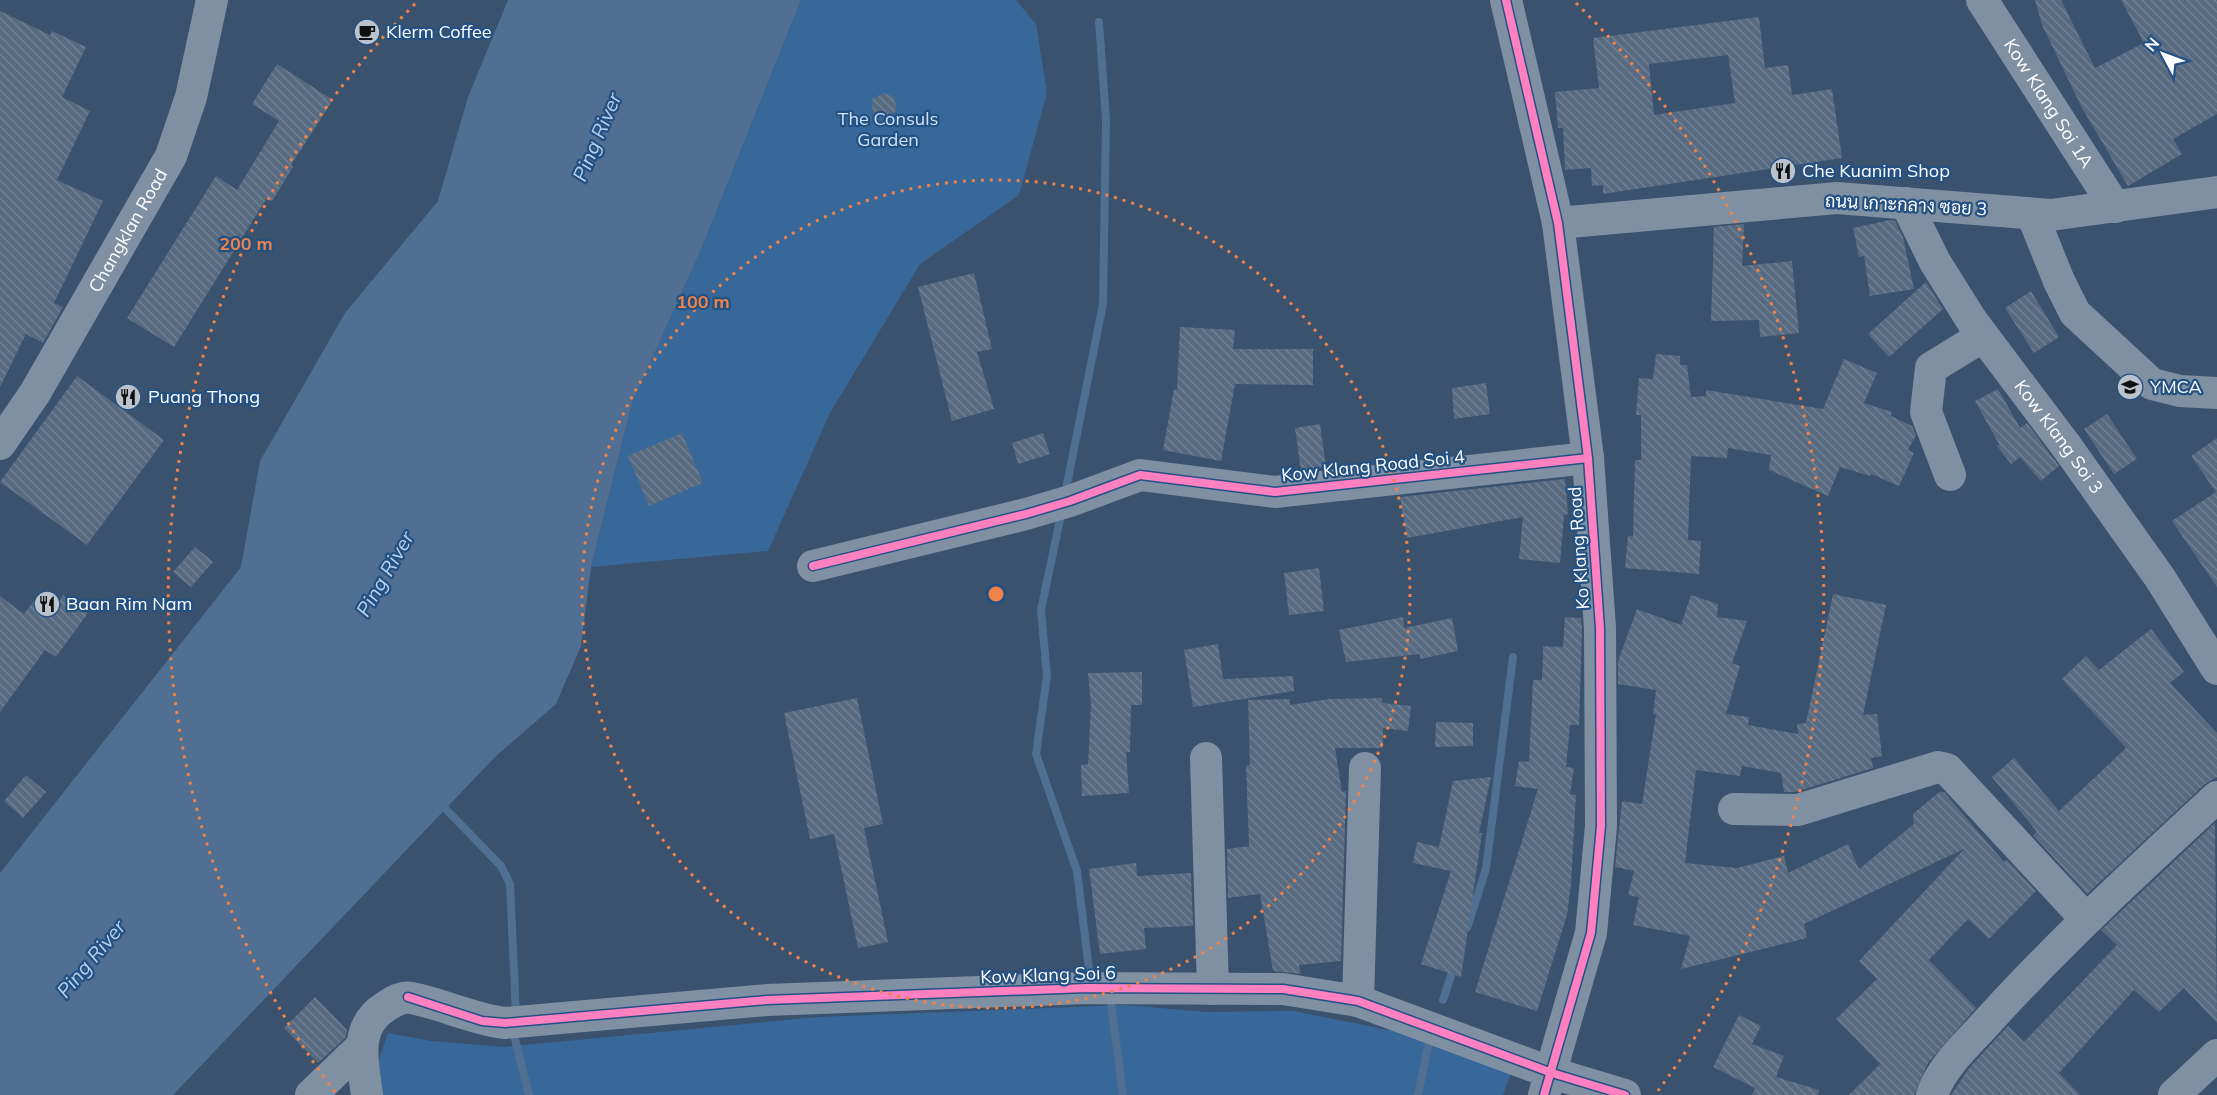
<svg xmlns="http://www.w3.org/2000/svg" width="2217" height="1095" font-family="Mulish,Sarabun,sans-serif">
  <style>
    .green { fill: #386899 }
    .water { fill: #506f92 }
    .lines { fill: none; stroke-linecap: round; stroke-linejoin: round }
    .stream { stroke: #506f92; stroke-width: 8 }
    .building { fill: url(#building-back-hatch); fill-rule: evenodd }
    .minor { stroke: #8090a3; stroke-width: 32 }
    .cycleway-casing { stroke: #245183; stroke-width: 11 }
    .cycleway { stroke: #ff80c0; stroke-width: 8 }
    .ring { fill: none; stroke: #ee8249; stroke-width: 3; stroke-dasharray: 3 6 }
    .labels { text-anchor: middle; stroke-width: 4.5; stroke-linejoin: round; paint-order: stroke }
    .poi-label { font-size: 18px; fill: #fff; stroke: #245183; text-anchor: start }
    .street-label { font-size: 18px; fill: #fff; stroke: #245183 }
    .park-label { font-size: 18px; fill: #d0e3f6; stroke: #245183 }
    .water-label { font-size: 20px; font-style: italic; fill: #b8d3ef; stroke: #245183 }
    .centre { fill: #ee8249; stroke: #245183; stroke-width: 3 }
    .ring-label { font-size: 18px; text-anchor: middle; font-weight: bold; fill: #ee8249; stroke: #245183; stroke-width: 4.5; stroke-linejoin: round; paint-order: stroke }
  </style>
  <defs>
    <pattern id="building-back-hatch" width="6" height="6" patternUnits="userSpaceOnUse" patternTransform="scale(1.5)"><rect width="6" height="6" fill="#576a80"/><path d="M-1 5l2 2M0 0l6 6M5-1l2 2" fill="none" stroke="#708093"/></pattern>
  </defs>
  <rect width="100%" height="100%" fill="#3a526d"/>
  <path class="green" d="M 801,0 L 1016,0 L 1036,24 L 1047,93 L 1019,195 L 920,264 L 830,413 L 768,551 L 591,567 L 632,403 L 700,252 Z
    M 1126,1005 L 1206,1012 L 1294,1011 L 1413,1035 L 1512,1070 L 1503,1095 L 381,1095 L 374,1074 L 388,1033 L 431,1041 L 504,1047 L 818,1017 Z"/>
  <path class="water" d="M 508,0 L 801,0 L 700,252 L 632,403 L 591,567 L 581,646 L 556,704 L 495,757 L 173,1095 L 0,1095 L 0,873 L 241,567 L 260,461 L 345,313 L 438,201 L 468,97 Z"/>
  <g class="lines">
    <path class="stream" d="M 1065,494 L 1103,304 L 1106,120 L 1099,22
      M 1062,510 L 1041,610 L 1047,676 L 1036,754 L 1077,871 L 1090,978
      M 438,801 L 501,866 L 510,884 L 516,1015
      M 1467,928 L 1486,869 L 1513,657
      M 1443,1000 L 1455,963
      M 1111,1003 L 1123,1095
      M 515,1028 L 515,1039 L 529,1095
      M 1418,1095 L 1430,1038"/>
  </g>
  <path class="building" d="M 2035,0 L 2061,0 L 2095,68 L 2144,43 L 2121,0 L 2217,0 L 2217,114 L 2173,139 L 2182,154 L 2128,186 L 2082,108 L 2042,25 Z
    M 0,11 L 50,35 L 52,31 L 86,47 L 62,97 L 90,111 L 57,180 L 103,201 L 54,303 L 63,307 L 43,343 L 26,334 L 0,387 Z
    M 1759,17 L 1765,68 L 1788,65 L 1792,95 L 1832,89 L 1842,158 L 1603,194 L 1603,185 L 1592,186 L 1591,168 L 1565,170 L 1563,128 L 1558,128 L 1555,92 L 1599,88 L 1593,38 ZM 1728,55 L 1735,103 L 1654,115 L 1649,64 Z
    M 277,64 L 333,100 L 291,165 L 293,167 L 272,201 L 267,198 L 174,347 L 127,318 L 216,176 L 237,190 L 279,121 L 252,104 Z
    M 884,93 L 894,97 L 897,110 L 886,119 L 873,114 L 872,99 Z
    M 1890,220 L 1895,221 L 1903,237 L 1914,289 L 1870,296 L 1864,256 L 1859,257 L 1853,228 Z
    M 1744,224 L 1742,266 L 1792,261 L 1799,333 L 1760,337 L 1759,320 L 1711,321 L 1714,227 Z
    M 974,273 L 992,349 L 977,352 L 994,409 L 952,421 L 918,287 Z
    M 1926,282 L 1943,309 L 1889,357 L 1868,334 Z
    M 2031,291 L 2059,337 L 2034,353 L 2005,308 Z
    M 1180,327 L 1235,330 L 1233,349 L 1313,349 L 1313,385 L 1235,384 L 1221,461 L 1163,450 L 1174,389 L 1177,390 Z
    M 1656,354 L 1680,356 L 1680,365 L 1687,365 L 1691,397 L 1706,396 L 1706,390 L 1823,409 L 1844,359 L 1877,373 L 1864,403 L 1892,412 L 1891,416 L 1912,426 L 1916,435 L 1908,450 L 1914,453 L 1899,486 L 1871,474 L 1870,476 L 1840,467 L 1828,496 L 1769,470 L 1771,455 L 1728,448 L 1727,458 L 1691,456 L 1688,540 L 1701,541 L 1699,574 L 1625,568 L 1628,536 L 1633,536 L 1635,460 L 1641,460 L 1641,415 L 1636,415 L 1639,378 L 1653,379 Z
    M 77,376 L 164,440 L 87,545 L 0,482 Z
    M 1486,383 L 1490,414 L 1454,419 L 1452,388 Z
    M 1998,389 L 2020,428 L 2027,423 L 2059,466 L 2041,481 L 2020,457 L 2011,464 L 1997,446 L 1999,444 L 1975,401 Z
    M 2107,414 L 2137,459 L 2114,474 L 2084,429 Z
    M 1320,424 L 1326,467 L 1301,471 L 1295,428 Z
    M 682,433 L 703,483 L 649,506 L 628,456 Z
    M 1043,433 L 1050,454 L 1018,464 L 1012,443 Z
    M 2217,438 L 2217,587 L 2172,521 L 2216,492 L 2191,456 Z
    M 1565,479 L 1568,514 L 1564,515 L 1560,563 L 1519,559 L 1523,517 L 1407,538 L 1400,497 Z
    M 195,547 L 213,562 L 191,587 L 173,572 Z
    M 1319,568 L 1324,611 L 1289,615 L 1284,573 Z
    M 1833,594 L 1886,605 L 1863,715 L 1877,714 L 1882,756 L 1871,758 L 1873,768 L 1795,792 L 1784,792 L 1781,773 L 1742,766 L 1740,776 L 1696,770 L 1685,863 L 1737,868 L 1784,856 L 1788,873 L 1848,844 L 1859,869 L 1914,824 L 1913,814 L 1939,792 L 1944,792 L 2004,862 L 2007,860 L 2036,891 L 1989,939 L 1968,919 L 1929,960 L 1976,1008 L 1928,1063 L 1914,1095 L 1849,1095 L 1880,1064 L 1836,1019 L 1877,979 L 1859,961 L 1964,849 L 1804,924 L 1807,938 L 1681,969 L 1690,936 L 1633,925 L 1639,897 L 1628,895 L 1634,871 L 1615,867 L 1622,801 L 1642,804 L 1656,714 L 1653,714 L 1656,690 L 1618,684 L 1618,661 L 1637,609 L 1681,625 L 1691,595 L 1718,604 L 1717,617 L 1747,621 L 1732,663 L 1740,666 L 1726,714 L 1749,717 L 1748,725 L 1798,734 L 1797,724 L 1806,723 Z
    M 63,595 L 88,613 L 56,657 L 45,650 L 0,712 L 0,596 L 24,614 L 36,598 L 53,610 Z
    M 1403,617 L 1404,628 L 1452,618 L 1458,651 L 1420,659 L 1420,654 L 1346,662 L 1339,630 Z
    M 1565,617 L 1581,618 L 1582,629 L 1579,725 L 1570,725 L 1566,767 L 1574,768 L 1570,794 L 1576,795 L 1571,884 L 1567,915 L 1537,1011 L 1475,992 L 1538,789 L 1515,786 L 1519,761 L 1529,762 L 1533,680 L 1542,680 L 1543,646 L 1563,647 Z
    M 2151,629 L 2184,672 L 2170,683 L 2217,733 L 2217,777 L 2205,784 L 2087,894 L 2033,835 L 2037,832 L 1992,777 L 2014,758 L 2059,811 L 2126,748 L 2062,679 L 2086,656 L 2099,670 Z
    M 1218,644 L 1223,679 L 1293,676 L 1294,691 L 1193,707 L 1184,650 Z
    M 1142,672 L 1142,705 L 1131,705 L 1130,752 L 1126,752 L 1129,793 L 1082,796 L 1081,765 L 1088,764 L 1091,705 L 1088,673 Z
    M 857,698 L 883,824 L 864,828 L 888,942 L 858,948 L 834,834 L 810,839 L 784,713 Z
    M 1382,698 L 1382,703 L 1411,706 L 1408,731 L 1383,728 L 1383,748 L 1335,748 L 1342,792 L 1346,791 L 1341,961 L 1299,965 L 1301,974 L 1273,971 L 1260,894 L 1228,898 L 1227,849 L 1249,846 L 1246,766 L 1250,765 L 1248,700 L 1290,699 L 1290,705 L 1329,699 Z
    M 1436,722 L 1473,723 L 1473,746 L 1435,747 Z
    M 26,775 L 46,792 L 23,818 L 4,801 Z
    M 1491,777 L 1479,833 L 1482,833 L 1461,977 L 1421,964 L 1451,871 L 1413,863 L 1417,842 L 1439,847 L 1453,781 Z
    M 2215,823 L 2217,1023 L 2184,988 L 2159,1012 L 2134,990 L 2059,1073 L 2080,1095 L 1951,1095 L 1970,1067 L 2008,1026 L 2024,1042 L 2117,945 L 2101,930 Z
    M 1136,863 L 1137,876 L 1191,873 L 1193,926 L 1144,928 L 1146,949 L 1100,954 L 1089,869 Z
    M 315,997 L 347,1030 L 346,1037 L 318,1063 L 284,1028 Z
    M 1739,1015 L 1761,1026 L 1752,1044 L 1784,1056 L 1776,1077 L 1819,1090 L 1818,1095 L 1752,1095 L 1755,1088 L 1713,1067 Z"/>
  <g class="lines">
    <g class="minor">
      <path d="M 1506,0 L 1558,223 L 1588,458 L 1600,628 L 1601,826 L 1591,933 L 1544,1095"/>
      <path id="s1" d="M 1982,0 L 2115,207"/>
      <path id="s2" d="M 1906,203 L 1935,262 L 1972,321 L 2067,447 L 2160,578 L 2217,669"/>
      <path d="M 2032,214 L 2059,281 L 2075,313 L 2152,384 L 2180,391 L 2217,393"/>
      <path d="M 1558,223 L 1837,198 L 2051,215 L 2217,192"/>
      <path id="s3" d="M 0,444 L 35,393 L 171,156 L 191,97 L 212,0"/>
      <path d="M 1950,475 L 1926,412 L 1931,368 L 1983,336"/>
      <path d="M 813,566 L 1026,514 L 1070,501 L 1140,475 L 1275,492 L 1588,458"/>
      <path d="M 1206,758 L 1213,989"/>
      <path d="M 1734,809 L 1798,810 L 1938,767 L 1947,769 L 2086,919"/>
      <path d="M 1358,1001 L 1365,768"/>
      <path d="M 311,1095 L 361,1047"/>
      <path d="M 367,1095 C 363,1063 353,1027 385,1007 C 392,1002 403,996 411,998 C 443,1004 472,1019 505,1023 L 767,1000 L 1086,988 L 1283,989 L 1358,1001 L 1552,1073 L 1625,1095"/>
      <path d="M 1932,1095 C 1942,1065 1969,1043 1989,1020 C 2061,941 2139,869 2217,797"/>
      <path d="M 2174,1095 L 2217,1055"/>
    </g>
    <g class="cycleway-casing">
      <path id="cycleway" d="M 1506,0 L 1558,223 L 1588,458 L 1600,628 L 1601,826 L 1591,933 L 1544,1095
        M 813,566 L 1026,514 L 1070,501 L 1140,475 L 1275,492 L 1588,458
        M 408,997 L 482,1021 L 505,1023 L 767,1000 L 1086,988 L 1283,989 L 1358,1001 L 1552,1073 L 1625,1095"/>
    </g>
    <use href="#cycleway" class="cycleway"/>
  </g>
  <g class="ring">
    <circle cx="996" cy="594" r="414"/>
    <path d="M335 1092A828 828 0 0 1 416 3M1576 3A828 828 0 0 1 1657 1092"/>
  </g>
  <defs>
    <g id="cafe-disc" transform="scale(1.35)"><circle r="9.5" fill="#bac2cc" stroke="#245183"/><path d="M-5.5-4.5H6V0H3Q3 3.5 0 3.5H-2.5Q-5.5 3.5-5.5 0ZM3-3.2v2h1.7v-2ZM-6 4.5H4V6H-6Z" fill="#111"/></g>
    <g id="restaurant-disc" transform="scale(1.35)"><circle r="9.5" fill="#bac2cc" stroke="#245183"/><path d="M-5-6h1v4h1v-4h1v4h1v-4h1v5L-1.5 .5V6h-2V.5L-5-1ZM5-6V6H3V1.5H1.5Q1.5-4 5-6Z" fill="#111"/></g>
    <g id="school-disc" transform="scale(1.35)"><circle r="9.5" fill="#bac2cc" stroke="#245183"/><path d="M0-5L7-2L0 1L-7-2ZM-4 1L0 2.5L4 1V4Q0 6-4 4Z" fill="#111"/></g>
  </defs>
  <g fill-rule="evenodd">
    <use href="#cafe-disc" x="367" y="32"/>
    <use href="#restaurant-disc" x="1783" y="171"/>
    <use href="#school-disc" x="2130" y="387"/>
    <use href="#restaurant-disc" x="128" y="397"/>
    <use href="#restaurant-disc" x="47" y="604"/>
  </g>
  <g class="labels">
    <g class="poi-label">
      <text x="386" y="38">Klerm Coffee</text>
      <text x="1802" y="177">Che Kuanim Shop</text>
      <text x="2150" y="393">YMCA</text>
      <text x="148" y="403">Puang Thong</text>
      <text x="66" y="610">Baan Rim Nam</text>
    </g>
    <g class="street-label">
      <text dy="6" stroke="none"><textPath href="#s1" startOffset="123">Kow Klang Soi 1A</textPath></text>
      <text transform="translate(1906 205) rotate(3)" y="6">ถนน เกาะกลาง ซอย 3</text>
      <text dy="6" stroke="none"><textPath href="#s3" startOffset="249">Changklan Road</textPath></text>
      <text dy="6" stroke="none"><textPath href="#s2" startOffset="280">Kow Klang Soi 3</textPath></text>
      <text transform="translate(1373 466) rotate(-6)" y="6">Kow Klang Road Soi 4</text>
      <text transform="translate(1579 548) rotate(-94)" y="6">Ko Klang Road</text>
      <text transform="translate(1048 975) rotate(-2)" y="6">Kow Klang Soi 6</text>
    </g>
    <g class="park-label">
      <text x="888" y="125">The Consuls<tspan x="888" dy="21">Garden</tspan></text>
    </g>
    <g class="water-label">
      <text transform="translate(597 137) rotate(-67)" y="7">Ping River</text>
      <text transform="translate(385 574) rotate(-60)" y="7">Ping River</text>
      <text transform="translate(91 959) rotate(-50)" y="7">Ping River</text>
    </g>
  </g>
  <circle cx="996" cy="594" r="9" class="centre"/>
  <g class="ring-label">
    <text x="246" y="250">200 m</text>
    <text x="703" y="308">100 m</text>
  </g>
  <g transform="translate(2163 54) rotate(311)" stroke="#245183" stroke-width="4.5" paint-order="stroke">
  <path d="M0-4.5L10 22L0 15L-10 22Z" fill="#ffffff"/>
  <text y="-9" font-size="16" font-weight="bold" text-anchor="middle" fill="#ffffff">N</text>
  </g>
</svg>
